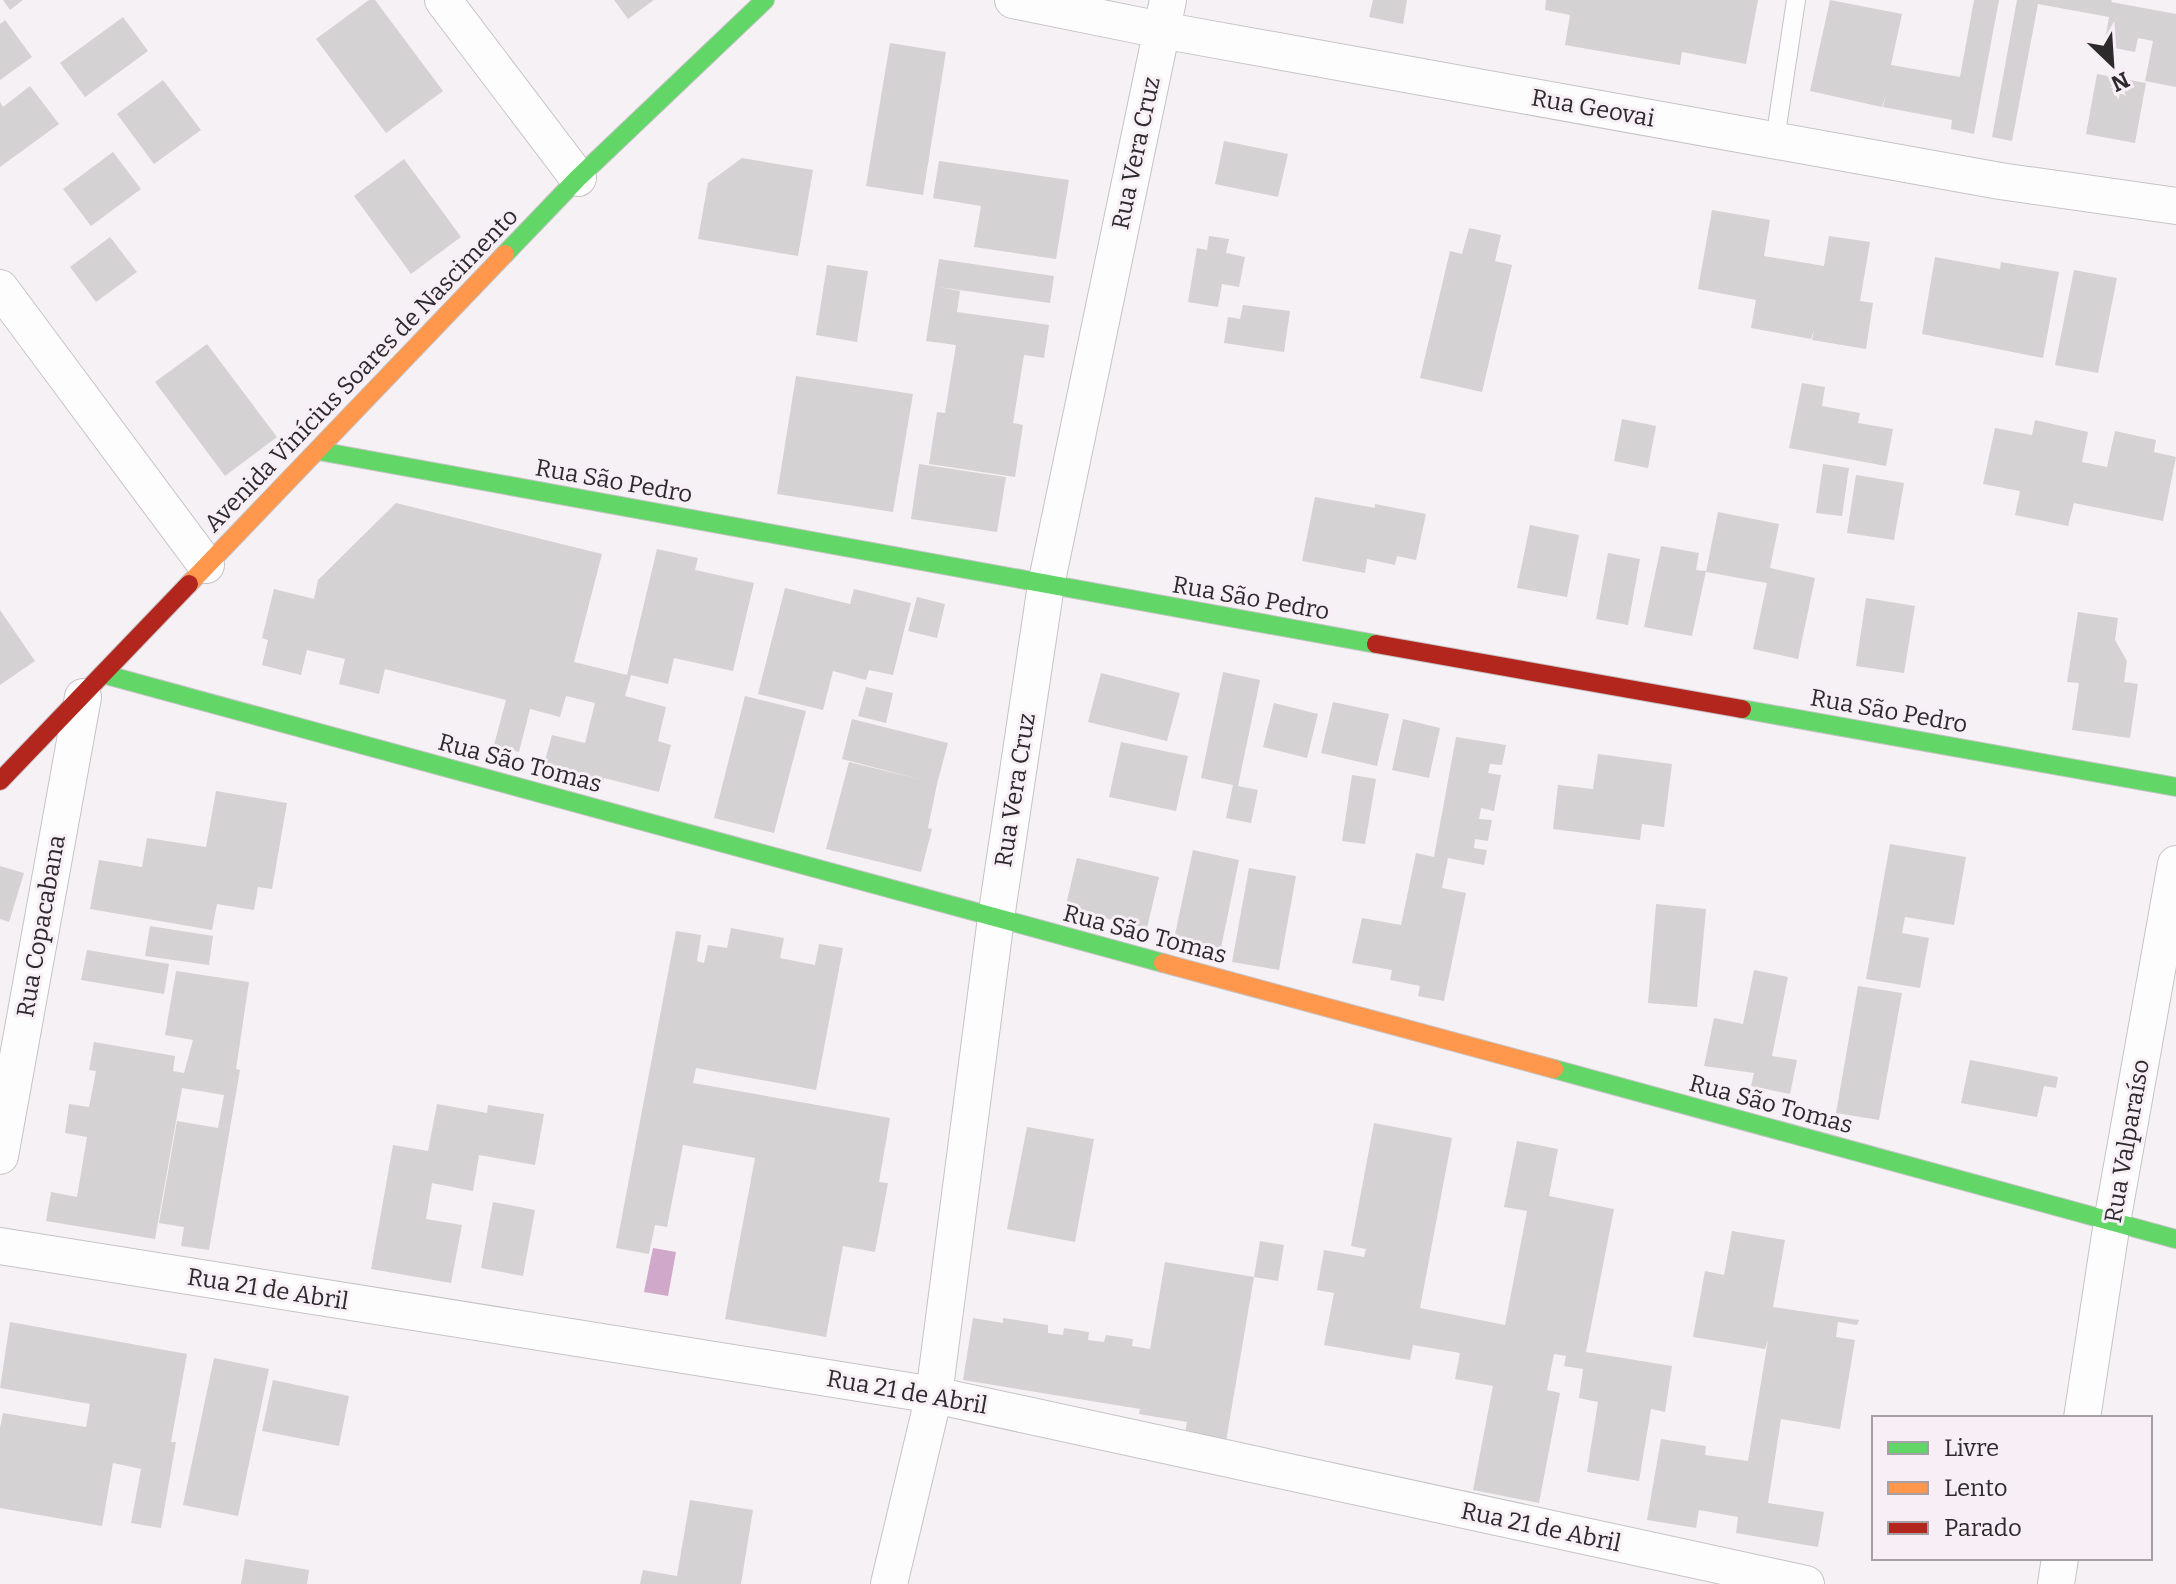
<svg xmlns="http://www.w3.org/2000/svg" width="2176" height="1584" font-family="Bitter,serif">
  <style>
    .water { fill: #d0a8c9 }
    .building { fill: #d5d2d4 }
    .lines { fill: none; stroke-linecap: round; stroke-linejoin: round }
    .lane-casing { stroke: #c6c3c6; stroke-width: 20 }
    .street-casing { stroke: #c6c3c6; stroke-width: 38 }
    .fast-casing { stroke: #c6c3c6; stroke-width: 20 }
    .slow-casing { stroke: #c6c3c6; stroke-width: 20 }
    .jam-casing { stroke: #c6c3c6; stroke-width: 20 }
    .lane { stroke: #fefdfd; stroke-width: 18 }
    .street { stroke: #fefdfd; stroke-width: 36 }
    .fast { stroke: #63d668; stroke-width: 18 }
    .slow { stroke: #ff974d; stroke-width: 18 }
    .jam { stroke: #b3261e; stroke-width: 18 }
    .labels { text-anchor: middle; stroke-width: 6; stroke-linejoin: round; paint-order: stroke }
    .street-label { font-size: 24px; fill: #2d2a2c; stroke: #f7eff5 }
  </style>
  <rect width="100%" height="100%" fill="#f5f1f4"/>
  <path class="water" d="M 653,1248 L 676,1252 L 668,1296 L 644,1292 Z"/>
  <path class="building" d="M 3,0 L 23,0 L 10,10 Z
    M 369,0 L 375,0 L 443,91 L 386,133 L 316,39 Z
    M 614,0 L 654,0 L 628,19 Z
    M 1373,0 L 1407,0 L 1403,24 L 1369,17 Z
    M 1546,0 L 1758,0 L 1746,64 L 1682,52 L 1680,65 L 1565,45 L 1570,15 L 1545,10 Z
    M 1830,0 L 1902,14 L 1891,65 L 1960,77 L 1974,0 L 1999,0 L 1974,134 L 1951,129 L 1952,120 L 1883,107 L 1886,94 L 1882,107 L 1810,91 Z
    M 2017,0 L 2112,0 L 2111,2 L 2176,14 L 2176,87 L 2145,81 L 2153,41 L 2138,38 L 2135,52 L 2104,46 L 2109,17 L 2038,4 L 2012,141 L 1992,137 Z
    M 123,17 L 148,51 L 85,97 L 60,63 Z
    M 5,20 L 32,57 L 0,80 L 0,24 Z
    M 890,43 L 946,52 L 923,195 L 866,186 Z
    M 2097,74 L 2146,83 L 2135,143 L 2086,134 Z
    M 163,80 L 201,130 L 154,164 L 117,114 Z
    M 30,86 L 59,124 L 0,167 L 0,102 L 3,107 Z
    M 1224,141 L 1288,154 L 1278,197 L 1215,184 Z
    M 113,152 L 141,189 L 91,226 L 63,189 Z
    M 742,158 L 813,170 L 798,256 L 698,239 L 708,183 Z
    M 404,159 L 461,237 L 411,274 L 354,196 Z
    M 939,161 L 1069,180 L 1056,259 L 974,247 L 981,206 L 933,198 Z
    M 1712,210 L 1770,220 L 1764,256 L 1824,266 L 1829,236 L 1870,242 L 1860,301 L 1873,303 L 1866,349 L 1812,340 L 1814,330 L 1811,339 L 1751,328 L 1756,300 L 1698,289 Z
    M 1469,228 L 1501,235 L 1495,261 L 1512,265 L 1482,392 L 1420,378 L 1450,251 L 1462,254 Z
    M 1209,236 L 1229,239 L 1226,253 L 1245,257 L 1239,287 L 1222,284 L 1218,307 L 1188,302 L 1197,248 L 1207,250 Z
    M 110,237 L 137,272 L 96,302 L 70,267 Z
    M 1935,257 L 2000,269 L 2001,262 L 2059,272 L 2043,358 L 1922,334 Z
    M 939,259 L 1054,276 L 1050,303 L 939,287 L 960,291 L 957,312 L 1049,325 L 1044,358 L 1024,355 L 1013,423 L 1023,425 L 1015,477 L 929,464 L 937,412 L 945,413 L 956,345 L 926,341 Z
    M 827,265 L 868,271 L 857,342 L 816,335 Z
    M 2074,270 L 2117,278 L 2098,373 L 2055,365 Z
    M 1243,305 L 1290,311 L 1284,352 L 1224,343 L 1228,317 L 1240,319 Z
    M 207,344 L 277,437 L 225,476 L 155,382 Z
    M 796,376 L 913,394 L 893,512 L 777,494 Z
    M 1802,383 L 1825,387 L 1822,406 L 1860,413 L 1858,423 L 1893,429 L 1886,466 L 1789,448 Z
    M 1622,419 L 1656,426 L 1648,468 L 1614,461 Z
    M 2035,420 L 2088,432 L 2082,462 L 2107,467 L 2115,431 L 2156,440 L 2154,452 L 2176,457 L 2163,521 L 2074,503 L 2068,526 L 2015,515 L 2020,491 L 1983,484 L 1995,428 L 2032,435 Z
    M 919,464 L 1006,477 L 997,532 L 911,519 Z
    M 1823,464 L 1849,468 L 1842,516 L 1816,513 Z
    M 1856,475 L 1904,483 L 1894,540 L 1847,533 Z
    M 1315,497 L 1375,508 L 1375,504 L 1426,514 L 1416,560 L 1397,556 L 1395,565 L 1367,559 L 1365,573 L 1302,561 Z
    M 396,503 L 602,554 L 574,662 L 627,675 L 657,549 L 698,558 L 695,570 L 754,583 L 733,671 L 674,658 L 668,684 L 631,675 L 625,696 L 666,707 L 658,741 L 671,745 L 659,792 L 604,778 L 603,783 L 543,768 L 552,735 L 585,743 L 595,703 L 566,696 L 560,717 L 530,709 L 519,752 L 494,745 L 506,700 L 385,669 L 379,694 L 339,684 L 345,659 L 307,650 L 301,675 L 262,665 L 268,640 L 262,638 L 274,589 L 314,599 L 318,580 Z
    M 1718,512 L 1779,524 L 1770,568 L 1815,578 L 1798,659 L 1753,649 L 1767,583 L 1706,572 Z
    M 1530,525 L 1579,535 L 1567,597 L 1517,588 Z
    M 1661,546 L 1699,553 L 1696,570 L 1706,571 L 1692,636 L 1644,627 Z
    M 1608,553 L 1640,559 L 1628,625 L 1596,619 Z
    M 785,588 L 850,604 L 854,589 L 911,603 L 893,675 L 869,670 L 866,680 L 833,671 L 823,710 L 758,694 Z
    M 917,597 L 945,604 L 937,638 L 908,631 Z
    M 1866,598 L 1915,606 L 1904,673 L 1856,666 Z
    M 0,610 L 35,661 L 0,685 Z
    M 2078,612 L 2118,618 L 2115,640 L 2127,661 L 2124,682 L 2138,684 L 2130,738 L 2072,730 L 2079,683 L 2067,682 Z
    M 1223,672 L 1260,680 L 1238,786 L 1258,790 L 1251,823 L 1226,818 L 1233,785 L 1201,778 Z
    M 1101,673 L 1180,693 L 1167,741 L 1088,722 Z
    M 866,687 L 893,693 L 886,723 L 858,716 Z
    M 745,696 L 806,711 L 774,833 L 714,818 Z
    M 1333,702 L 1389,714 L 1377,766 L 1321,753 Z
    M 1274,703 L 1318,714 L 1307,758 L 1263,747 Z
    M 852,719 L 948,743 L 937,784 L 928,828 L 932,829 L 921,872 L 826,849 L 849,762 L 923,780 L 842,759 Z
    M 1403,719 L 1440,728 L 1429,778 L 1392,770 Z
    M 1456,737 L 1506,745 L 1502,765 L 1490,764 L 1488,773 L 1501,775 L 1494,811 L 1481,808 L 1479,819 L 1492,820 L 1488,841 L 1475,839 L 1474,848 L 1487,850 L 1484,865 L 1448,858 L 1442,888 L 1466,893 L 1444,1001 L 1418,996 L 1420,986 L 1390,980 L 1392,970 L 1352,963 L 1362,918 L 1401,925 L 1416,853 L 1434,857 Z
    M 1121,742 L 1188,756 L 1176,811 L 1109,797 Z
    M 1598,754 L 1672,764 L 1664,827 L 1642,824 L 1640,840 L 1553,829 L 1558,785 L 1593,789 Z
    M 1352,775 L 1376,779 L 1365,844 L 1342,841 Z
    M 216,791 L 287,803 L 272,889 L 258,887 L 254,910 L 217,904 L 212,930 L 90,909 L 99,860 L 142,867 L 147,838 L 206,847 Z
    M 1890,844 L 1966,857 L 1954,925 L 1905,917 L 1902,933 L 1929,938 L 1920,988 L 1866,979 Z
    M 1193,850 L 1239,860 L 1221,948 L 1174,939 Z
    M 1077,858 L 1159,877 L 1147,928 L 1065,909 Z
    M 0,866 L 24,873 L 9,922 L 0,919 Z
    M 1249,868 L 1296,876 L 1279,970 L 1232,962 Z
    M 1656,904 L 1706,909 L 1697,1007 L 1648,1003 Z
    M 150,926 L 213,936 L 209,965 L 145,956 Z
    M 731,928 L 784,938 L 780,958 L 815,965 L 819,944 L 843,948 L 816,1090 L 696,1068 L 693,1083 L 890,1118 L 879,1182 L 888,1183 L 875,1252 L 843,1246 L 826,1337 L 725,1319 L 755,1158 L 683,1145 L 667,1227 L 655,1225 L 649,1254 L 616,1248 L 676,931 L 701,935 L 697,961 L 704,963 L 708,945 L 727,948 Z
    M 87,950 L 169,964 L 164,994 L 81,980 Z
    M 1754,970 L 1788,977 L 1772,1056 L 1797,1060 L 1790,1094 L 1751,1086 L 1754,1073 L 1704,1066 L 1714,1018 L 1743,1024 Z
    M 176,971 L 249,982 L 236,1069 L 240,1070 L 209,1250 L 181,1246 L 184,1227 L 159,1223 L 177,1121 L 218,1128 L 224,1095 L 182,1088 L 155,1239 L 46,1221 L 51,1192 L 77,1197 L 87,1137 L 65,1133 L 69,1104 L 89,1107 L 96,1071 L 89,1070 L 94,1042 L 175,1056 L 173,1071 L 184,1073 L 193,1040 L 165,1035 Z
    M 1858,986 L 1902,993 L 1879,1120 L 1836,1113 Z
    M 1970,1060 L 2058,1077 L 2056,1088 L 2044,1086 L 2037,1117 L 1961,1103 Z
    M 437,1104 L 487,1113 L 488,1105 L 544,1114 L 535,1165 L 479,1155 L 473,1191 L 432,1183 L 426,1219 L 462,1225 L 451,1283 L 371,1269 L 393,1145 L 428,1151 Z
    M 1374,1123 L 1452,1138 L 1420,1308 L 1505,1325 L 1527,1211 L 1504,1207 L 1517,1141 L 1558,1149 L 1549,1196 L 1614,1209 L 1586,1352 L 1672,1366 L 1665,1412 L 1651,1409 L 1639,1481 L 1587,1472 L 1598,1402 L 1579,1398 L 1583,1369 L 1564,1366 L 1566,1356 L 1554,1354 L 1547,1390 L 1560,1393 L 1539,1503 L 1473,1490 L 1493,1386 L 1455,1379 L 1460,1353 L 1413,1345 L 1410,1360 L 1324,1345 L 1334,1293 L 1317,1290 L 1324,1250 L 1364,1257 L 1366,1249 L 1351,1246 Z
    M 1027,1127 L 1094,1139 L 1075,1242 L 1007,1229 Z
    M 493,1202 L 535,1210 L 523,1276 L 481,1268 Z
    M 1732,1231 L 1785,1240 L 1773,1307 L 1859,1320 L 1857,1325 L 1838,1322 L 1836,1337 L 1855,1340 L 1840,1429 L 1781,1419 L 1768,1503 L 1824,1512 L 1818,1547 L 1736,1533 L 1738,1517 L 1699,1510 L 1696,1528 L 1647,1520 L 1661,1439 L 1706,1446 L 1705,1455 L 1748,1461 L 1768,1340 L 1765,1349 L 1693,1337 L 1705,1271 L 1724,1275 Z
    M 1260,1241 L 1284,1245 L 1278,1281 L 1254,1277 Z
    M 1165,1262 L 1254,1277 L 1225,1447 L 1184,1440 L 1187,1422 L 1139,1414 L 1140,1409 L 963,1380 L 973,1318 L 1003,1323 L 1003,1318 L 1048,1325 L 1048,1333 L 1063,1335 L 1064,1328 L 1089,1332 L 1088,1340 L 1104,1342 L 1106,1335 L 1133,1339 L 1132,1346 L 1150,1349 Z
    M 10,1322 L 187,1354 L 171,1442 L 176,1442 L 161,1528 L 131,1523 L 141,1469 L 113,1463 L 102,1526 L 0,1508 L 0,1428 L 3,1413 L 86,1427 L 90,1404 L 0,1388 Z
    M 214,1358 L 269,1369 L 238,1516 L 183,1505 Z
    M 273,1380 L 349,1396 L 339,1446 L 262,1431 Z
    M 690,1500 L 753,1510 L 741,1584 L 640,1584 L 643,1570 L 677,1576 Z
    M 245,1559 L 309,1570 L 307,1584 L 241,1584 Z"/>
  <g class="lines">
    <g class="lane-casing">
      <path id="lane" d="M 1775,140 L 1796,0"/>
    </g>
    <g class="street-casing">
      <path id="street" d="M 443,0 L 578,178
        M 1013,0 L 1161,30 L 2000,181 L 2176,206
        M 0,288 L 206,565
        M 0,1156 L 83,697
        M 0,1246 L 934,1395 L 1806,1584
        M 2082,1418 L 2112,1222 L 2176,864
        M 889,1584 L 934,1395 L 996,918 L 1046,585 L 1168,0
        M 2056,1584 L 2060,1558"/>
    </g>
    <g class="fast-casing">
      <path id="fast" d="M 505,254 L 578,178 L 765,0
        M 319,451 L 1376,644
        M 103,674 L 1163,963
        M 1742,709 L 2176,787
        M 1554,1069 L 2176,1239"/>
    </g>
    <g class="slow-casing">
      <path id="slow" d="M 189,584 L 505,254
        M 1163,963 L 1554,1069"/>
    </g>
    <g class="jam-casing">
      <path id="jam" d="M 1376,644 L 1742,709
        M 0,781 L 189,584"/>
    </g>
    <use href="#lane" class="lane"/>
    <use href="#street" class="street"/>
    <use href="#fast" class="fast"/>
    <use href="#slow" class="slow"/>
    <use href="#jam" class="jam"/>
  </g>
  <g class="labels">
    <g class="street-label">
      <text transform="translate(1593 108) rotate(10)" y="8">Rua Geovai</text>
      <text transform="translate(1136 153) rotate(-78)" y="8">Rua Vera Cruz</text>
      <text transform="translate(361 370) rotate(-46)" y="8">Avenida Vinícius Soares de Nascimento</text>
      <text transform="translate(614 481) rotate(10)" y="8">Rua São Pedro</text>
      <text transform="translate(1251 598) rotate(10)" y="8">Rua São Pedro</text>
      <text transform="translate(1889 711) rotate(10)" y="8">Rua São Pedro</text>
      <text transform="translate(520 763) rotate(15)" y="8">Rua São Tomas</text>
      <text transform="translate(1015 790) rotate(-81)" y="8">Rua Vera Cruz</text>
      <text transform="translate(41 926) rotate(-80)" y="8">Rua Copacabana</text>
      <text transform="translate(1145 934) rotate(15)" y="8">Rua São Tomas</text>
      <text transform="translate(1771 1104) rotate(15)" y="8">Rua São Tomas</text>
      <text transform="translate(2127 1141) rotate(-80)" y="8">Rua Valparaíso</text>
      <text transform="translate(268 1289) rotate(9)" y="8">Rua 21 de Abril</text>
      <text transform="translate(907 1392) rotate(10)" y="8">Rua 21 de Abril</text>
      <text transform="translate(1541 1527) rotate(12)" y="8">Rua 21 de Abril</text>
    </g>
  </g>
  <rect x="1872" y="1416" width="280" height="144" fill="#f7eff5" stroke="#a6a0a5" stroke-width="2"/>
  <rect x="1888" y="1442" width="40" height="12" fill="#63d668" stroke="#a6a0a5" stroke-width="2"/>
  <text x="1944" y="1456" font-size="24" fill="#2d2a2c">Livre</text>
  <rect x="1888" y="1482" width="40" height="12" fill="#ff974d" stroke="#a6a0a5" stroke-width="2"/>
  <text x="1944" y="1496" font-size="24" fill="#2d2a2c">Lento</text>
  <rect x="1888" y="1522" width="40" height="12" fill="#b3261e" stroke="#a6a0a5" stroke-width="2"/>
  <text x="1944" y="1536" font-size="24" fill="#2d2a2c">Parado</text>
  <g transform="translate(2112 64) rotate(155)" stroke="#f7eff5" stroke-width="6" paint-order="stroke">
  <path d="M0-6L14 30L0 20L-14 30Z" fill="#2d2a2c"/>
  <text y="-12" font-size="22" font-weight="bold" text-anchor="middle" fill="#2d2a2c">N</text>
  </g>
</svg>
